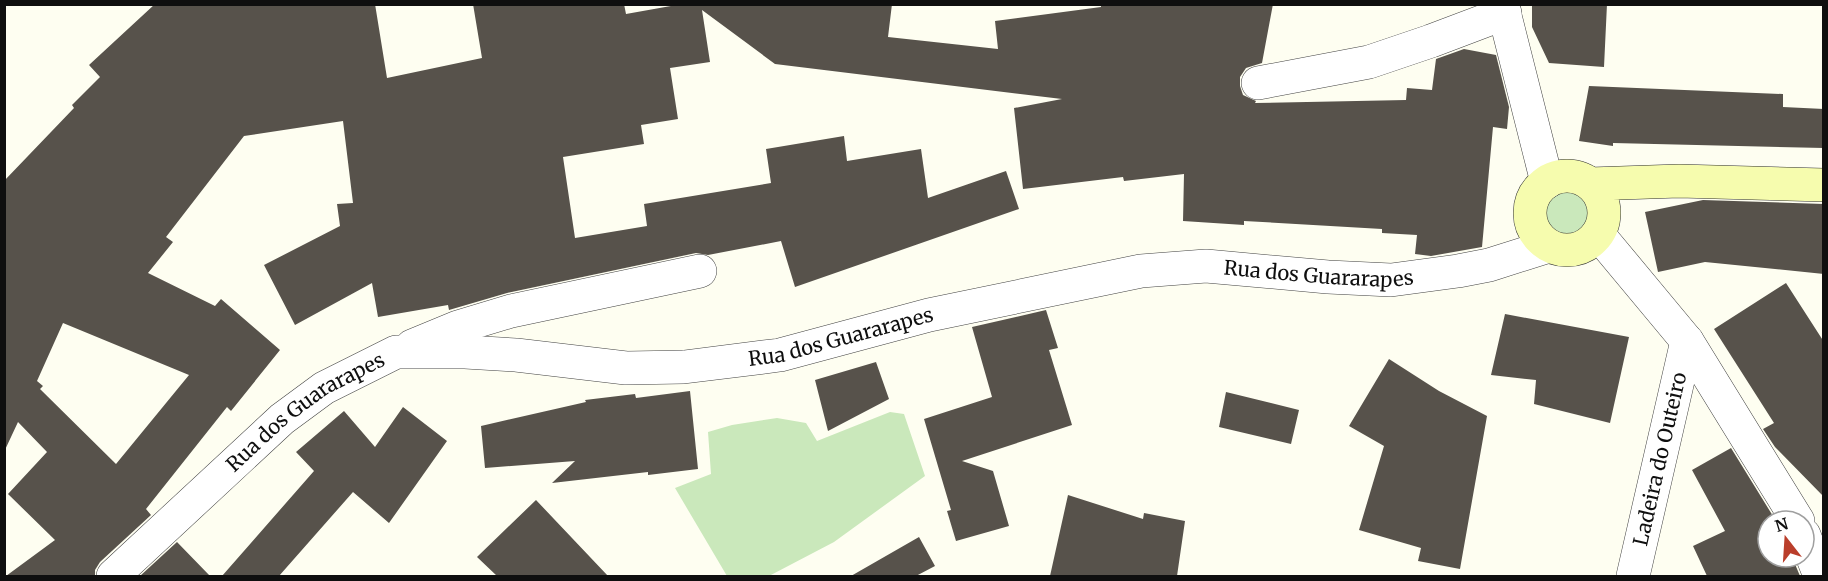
<svg xmlns="http://www.w3.org/2000/svg" width="1828" height="581" font-family="Merriweather,serif">
  <style>
    .green { fill: #cae8bb }
    .building { fill: #57524b; fill-rule: evenodd }
    .lines { fill: none; stroke-linecap: round; stroke-linejoin: round }
    .street-casing { stroke: #424242; stroke-width: 34 }
    .secondary-casing { stroke: #313131; stroke-width: 34 }
    .street { stroke: #fff; stroke-width: 33 }
    .secondary { stroke: #f6fcae; stroke-width: 33 }
    .labels { text-anchor: middle; stroke-width: 6; stroke-linejoin: round; paint-order: stroke }
    .street-label { font-size: 20px; fill: #0f0f0f; stroke: #fff }
  </style>
  <rect width="100%" height="100%" fill="#fefef1"/>
  <path class="green" d="M1539 212a28 28 0 1 1 56 0a28 28 0 1 1-56 0Z
    M 890,412 L 904,414 L 925,476 L 834,542 L 769,576 L 727,576 L 675,488 L 711,474 L 708,432 L 732,425 L 777,418 L 806,423 L 817,441 Z"/>
  <path class="building" d="M 155,4 L 375,4 L 387,78 L 482,58 L 473,4 L 624,4 L 626,14 L 682,4 L 892,4 L 888,37 L 998,49 L 995,21 L 1101,7 L 1101,4 L 1273,4 L 1262,63 L 1246,68 L 1240,77 L 1240,86 L 1243,95 L 1256,101 L 1255,103 L 1406,100 L 1407,88 L 1432,90 L 1436,59 L 1464,49 L 1496,55 L 1509,107 L 1507,129 L 1493,127 L 1482,247 L 1431,256 L 1415,254 L 1417,235 L 1382,233 L 1382,229 L 1244,221 L 1244,225 L 1183,221 L 1184,174 L 1124,181 L 1123,177 L 1023,189 L 1014,108 L 1062,99 L 775,64 L 702,10 L 710,62 L 670,68 L 678,119 L 641,125 L 644,144 L 563,157 L 575,238 L 647,226 L 644,204 L 771,183 L 766,149 L 844,136 L 847,161 L 921,149 L 928,198 L 1006,171 L 1019,209 L 795,287 L 781,241 L 708,255 L 696,253 L 507,293 L 449,310 L 448,305 L 378,317 L 372,283 L 295,325 L 264,265 L 340,226 L 337,204 L 353,203 L 343,121 L 244,136 L 166,237 L 173,242 L 148,273 L 215,306 L 221,299 L 280,350 L 231,411 L 227,407 L 146,509 L 151,515 L 100,562 L 95,570 L 95,576 L 6,576 L 55,540 L 8,494 L 47,452 L 18,422 L 4,452 L 4,181 L 74,108 L 72,105 L 100,77 L 89,65 ZM 63,323 L 189,375 L 116,464 L 40,389 L 43,386 L 37,381 Z
    M 1532,4 L 1607,4 L 1604,67 L 1549,63 L 1532,27 Z
    M 1589,86 L 1783,94 L 1783,107 L 1824,109 L 1824,148 L 1613,143 L 1613,146 L 1579,141 Z
    M 1703,200 L 1824,204 L 1824,274 L 1705,262 L 1658,272 L 1645,212 Z
    M 1786,283 L 1824,342 L 1824,497 L 1775,447 L 1763,429 L 1774,423 L 1714,329 Z
    M 1046,310 L 1058,348 L 1049,350 L 1072,425 L 962,461 L 993,471 L 1009,526 L 956,541 L 947,511 L 951,510 L 924,419 L 992,397 L 972,327 Z
    M 1505,314 L 1629,337 L 1610,423 L 1534,404 L 1536,380 L 1491,375 Z
    M 1389,359 L 1439,391 L 1487,416 L 1460,569 L 1418,561 L 1421,548 L 1359,530 L 1384,446 L 1349,426 Z
    M 876,362 L 889,399 L 828,431 L 815,380 Z
    M 690,391 L 698,469 L 648,475 L 648,472 L 552,483 L 575,461 L 485,468 L 481,426 L 586,402 L 585,400 L 635,394 L 636,398 Z
    M 1226,392 L 1299,410 L 1291,444 L 1219,427 Z
    M 403,407 L 447,441 L 389,523 L 353,492 L 279,576 L 222,576 L 314,471 L 296,452 L 344,411 L 375,447 Z
    M 1731,448 L 1776,521 L 1768,521 L 1768,557 L 1792,557 L 1800,576 L 1707,576 L 1693,546 L 1725,531 L 1692,470 Z
    M 1068,495 L 1143,519 L 1144,513 L 1185,521 L 1177,576 L 1050,576 Z
    M 536,500 L 608,576 L 497,576 L 477,557 Z
    M 919,537 L 935,566 L 916,576 L 851,576 Z
    M 177,542 L 210,576 L 140,576 Z"/>
  <g class="lines">
    <g class="street-casing">
      <g id="street">
        <path d="M 1502,4 L 1547,182"/>
        <path d="M 1258,83 L 1369,62 L 1431,41 L 1505,13"/>
        <path d="M 1598,234 L 1687,341 L 1798,521"/>
        <path d="M 412,346 L 458,327 L 511,311 L 700,271"/>
        <path d="M 1804,535 L 1820,576"/>
        <path id="s1" d="M 113,576 L 282,419 L 324,388 L 396,352 L 465,352 L 516,355 L 626,368 L 684,367 L 780,355 L 929,315 L 1141,271 L 1206,266 L 1328,277 L 1391,280 L 1458,271 L 1489,265 L 1549,246"/>
        <path id="s2" d="M 1633,576 L 1687,341"/>
      </g>
    </g>
    <g class="secondary-casing">
      <path id="secondary" d="M1530 213a37 37 0 1 1 74 0a37 37 0 1 1-74 0Z
        M 1590,184 L 1679,181 L 1824,185"/>
    </g>
    <use href="#street" class="street"/>
    <use href="#secondary" class="secondary"/>
  </g>
  <g class="labels">
    <g class="street-label">
      <text dy="7" stroke="none"><textPath href="#s1" startOffset="1298">Rua dos Guararapes</textPath></text>
      <text dy="7" stroke="none"><textPath href="#s1" startOffset="812">Rua dos Guararapes</textPath></text>
      <text dy="7" stroke="none"><textPath href="#s1" startOffset="254">Rua dos Guararapes</textPath></text>
      <text dy="7" stroke="none"><textPath href="#s2" startOffset="120">Ladeira do Outeiro</textPath></text>
    </g>
  </g>
  <rect width="1828" height="581" fill="none" stroke="#0f0f0f" stroke-width="12"/>
  <g transform="translate(1786 539) rotate(343)"><circle r="28" fill="#ffffff" stroke="#9f9f9f" stroke-width="1.5"/>
  <path d="M0-4.5L10 22L0 15L-10 22Z" fill="#ba3e2b"/>
  <text y="-9" font-size="16" font-weight="bold" text-anchor="middle" fill="#0f0f0f">N</text>
  </g>
</svg>
